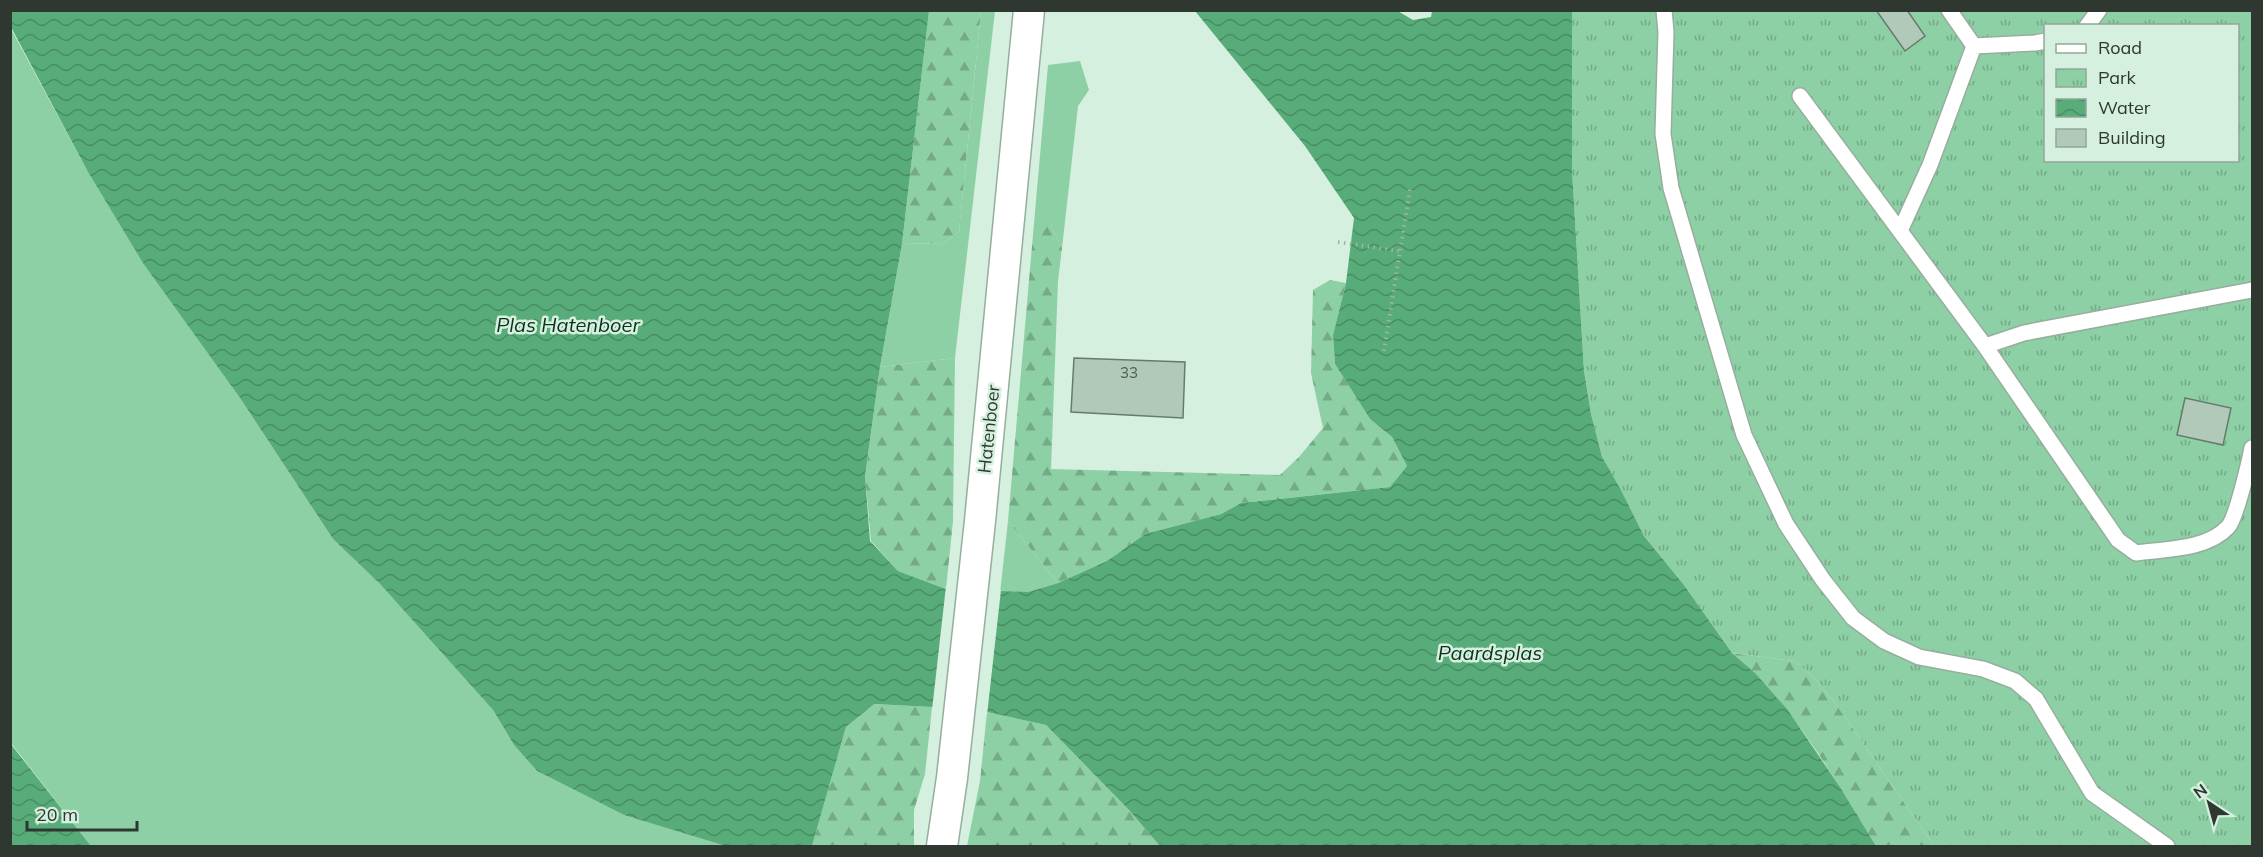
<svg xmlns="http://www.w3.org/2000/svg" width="2263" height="857" font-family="Mulish,sans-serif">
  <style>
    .grass { fill: #8ed0a5 }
    .forest { fill: url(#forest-firs) }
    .park { fill: url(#park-tufts); fill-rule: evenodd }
    .water { fill: url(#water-waves) }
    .pier { fill: #d5f0de }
    .building { fill: #b0c9b8; stroke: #657c6d; stroke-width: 1.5 }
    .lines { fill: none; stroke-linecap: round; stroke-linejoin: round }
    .lane-casing { stroke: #95ae9d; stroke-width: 18 }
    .street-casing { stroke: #95ae9d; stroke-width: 33 }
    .path { stroke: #9fb4a6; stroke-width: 4; stroke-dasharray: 1.5 4.5; stroke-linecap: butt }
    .lane { stroke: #fff; stroke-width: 15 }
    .street { stroke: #fff; stroke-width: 30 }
    .labels { text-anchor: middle; stroke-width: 5; stroke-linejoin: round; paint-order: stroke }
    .number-label { font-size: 15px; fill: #4e5c53 }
    .street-label { font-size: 18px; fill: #2e3831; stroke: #d5f0de }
    .water-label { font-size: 20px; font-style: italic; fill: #0b311d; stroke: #d5f0de }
  </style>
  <defs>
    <pattern id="forest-firs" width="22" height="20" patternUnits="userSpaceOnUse" patternTransform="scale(1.5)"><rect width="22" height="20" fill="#8ed0a5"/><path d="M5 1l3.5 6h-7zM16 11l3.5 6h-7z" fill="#74aa87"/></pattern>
    <pattern id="park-tufts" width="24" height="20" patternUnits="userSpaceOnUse" patternTransform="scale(1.5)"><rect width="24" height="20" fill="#8ed0a5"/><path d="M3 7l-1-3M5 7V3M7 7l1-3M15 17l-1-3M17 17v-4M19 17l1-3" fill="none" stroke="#74aa87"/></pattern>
    <pattern id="water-waves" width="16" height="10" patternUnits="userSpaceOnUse" patternTransform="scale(1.5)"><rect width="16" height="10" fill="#57ac79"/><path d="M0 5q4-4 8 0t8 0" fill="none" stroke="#488d64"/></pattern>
  </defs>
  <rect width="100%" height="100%" fill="#d5f0de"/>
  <path class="grass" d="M 981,11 L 995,11 L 955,358 L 880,367 L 902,244 L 943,243 L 959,232 Z
    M 10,27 L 88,172 L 143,262 L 240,398 L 333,539 L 380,584 L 493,710 L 514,745 L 537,771 L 624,815 L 733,846 L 91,846 L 11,743 Z
    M 1080,61 L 1089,90 L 1078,106 L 1062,248 L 1050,223 L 1034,223 L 1048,65 Z
    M 1008,521 L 1058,583 L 1028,592 L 1000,593 Z"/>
  <path class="forest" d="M 929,11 L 981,11 L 959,232 L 943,243 L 902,244 Z
    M 1034,223 L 1050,223 L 1062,248 L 1058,281 L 1051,469 L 1280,475 L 1299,457 L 1323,428 L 1311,373 L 1313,290 L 1330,280 L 1346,283 L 1333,335 L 1335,364 L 1370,419 L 1392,437 L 1407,466 L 1390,487 L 1241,503 L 1221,514 L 1145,534 L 1107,561 L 1058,583 L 1008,521 Z
    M 955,358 L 953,521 L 946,589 L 898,571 L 871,541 L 865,476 L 880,367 Z
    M 1732,653 L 1794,661 L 1812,675 L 1838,707 L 1934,846 L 1876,846 C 1833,776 1794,706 1732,653 Z
    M 873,704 L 932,707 L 925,774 L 914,810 L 914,846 L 812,846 L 846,727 Z
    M 987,712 L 1046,725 L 1128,809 L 1160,846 L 967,846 L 980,781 Z"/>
  <path class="park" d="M 1572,11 L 2252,11 L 2252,846 L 1934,846 L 1838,707 L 1812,675 L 1794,661 L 1732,653 L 1684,585 L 1644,536 L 1621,490 L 1602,458 L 1591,414 L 1584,371 L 1572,170 ZM 2046,26 L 2238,26 L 2238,160 L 2046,160 Z"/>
  <path class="water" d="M 1396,10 L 1413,20 L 1431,17 L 1432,11 L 1572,11 L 1572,170 L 1584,371 L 1591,414 L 1602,457 L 1621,490 L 1644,536 L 1684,585 L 1732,653 L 1755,673 L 1787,709 L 1840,787 L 1876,846 L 1160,846 L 1128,809 L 1046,725 L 987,712 L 932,707 L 874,704 L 846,727 L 812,846 L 723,845 L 624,815 L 537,771 L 514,745 L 493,710 L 380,584 L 333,539 L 240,398 L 143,263 L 88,172 L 11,27 L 10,11 L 929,11 L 902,244 L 880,367 L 865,476 L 870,541 L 898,571 L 946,589 L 1028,592 L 1058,583 L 1107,561 L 1145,534 L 1221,514 L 1241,503 L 1390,487 L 1407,466 L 1392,437 L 1370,419 L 1335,364 L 1333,335 L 1346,283 L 1354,218 L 1305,146 L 1195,11 Z
    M 10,743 L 91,846 L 11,846 Z"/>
  <path class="pier" d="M 946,586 L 1001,590 L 987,715 L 932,710 Z"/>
  <path class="building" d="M 1876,10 L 1907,10 L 1925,36 L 1905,51 Z
    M 1074,358 L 1185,362 L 1183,418 L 1071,412 Z
    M 2185,398 L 2231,408 L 2223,445 L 2177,435 Z"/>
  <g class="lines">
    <g class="lane-casing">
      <path id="lane" d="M 1664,10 L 1666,32 L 1663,134 L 1671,188 L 1744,435 L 1786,524 L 1823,580 L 1853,618 L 1884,641 L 1919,657 L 1983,669 L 2015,681 L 2036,699 L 2092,793 L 2167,846
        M 1949,10 L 1974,46 L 2035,43 L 2046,41
        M 2087,26 L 2099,10
        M 1800,96 L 1985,346 L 2118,540 L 2136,553 C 2164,549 2207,550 2228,527 C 2236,519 2249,463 2252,448
        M 1900,231 L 1930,165 L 1974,46
        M 1985,346 L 2024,333 L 2252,290"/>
    </g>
    <g class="street-casing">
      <path id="street" d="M 942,846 L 952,778 L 980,521 L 1029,10"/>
    </g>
    <path class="path" d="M 1338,242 L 1400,251
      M 1384,351 L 1410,189"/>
    <use href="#lane" class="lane"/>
    <use href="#street" class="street"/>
  </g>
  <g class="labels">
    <g class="number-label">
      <text x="1129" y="378">33</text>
    </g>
    <g class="street-label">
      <text transform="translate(989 429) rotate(-84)" y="6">Hatenboer</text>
    </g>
    <g class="water-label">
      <text x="568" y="332">Plas Hatenboer</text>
      <text x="1490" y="660">Paardsplas</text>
    </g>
  </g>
  <rect width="2263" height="857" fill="none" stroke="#2e3831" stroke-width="24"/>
  <rect x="2044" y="24" width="195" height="138" fill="#d5f0de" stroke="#92a699" stroke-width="1.5"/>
  <rect x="2056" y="44" width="30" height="9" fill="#ffffff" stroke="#92a699" stroke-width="1.5"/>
  <text x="2098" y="54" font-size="18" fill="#2e3831">Road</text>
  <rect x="2056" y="69" width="30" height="18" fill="url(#park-tufts)" stroke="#92a699" stroke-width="1.5"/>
  <text x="2098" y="84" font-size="18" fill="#2e3831">Park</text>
  <rect x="2056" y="99" width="30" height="18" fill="url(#water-waves)" stroke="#92a699" stroke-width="1.5"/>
  <text x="2098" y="114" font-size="18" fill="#2e3831">Water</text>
  <rect x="2056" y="129" width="30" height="18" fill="#b0c9b8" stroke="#92a699" stroke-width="1.5"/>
  <text x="2098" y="144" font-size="18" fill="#2e3831">Building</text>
  <g transform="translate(2209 803) rotate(324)" stroke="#d5f0de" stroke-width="4.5" paint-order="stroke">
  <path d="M0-4.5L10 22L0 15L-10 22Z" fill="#2e3831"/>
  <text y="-9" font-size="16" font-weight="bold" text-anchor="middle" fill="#2e3831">N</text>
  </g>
  <path d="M27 821v9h110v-9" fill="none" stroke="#2e3831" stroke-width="3"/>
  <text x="36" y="821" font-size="18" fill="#2e3831" stroke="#d5f0de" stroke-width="4.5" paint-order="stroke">20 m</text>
</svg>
